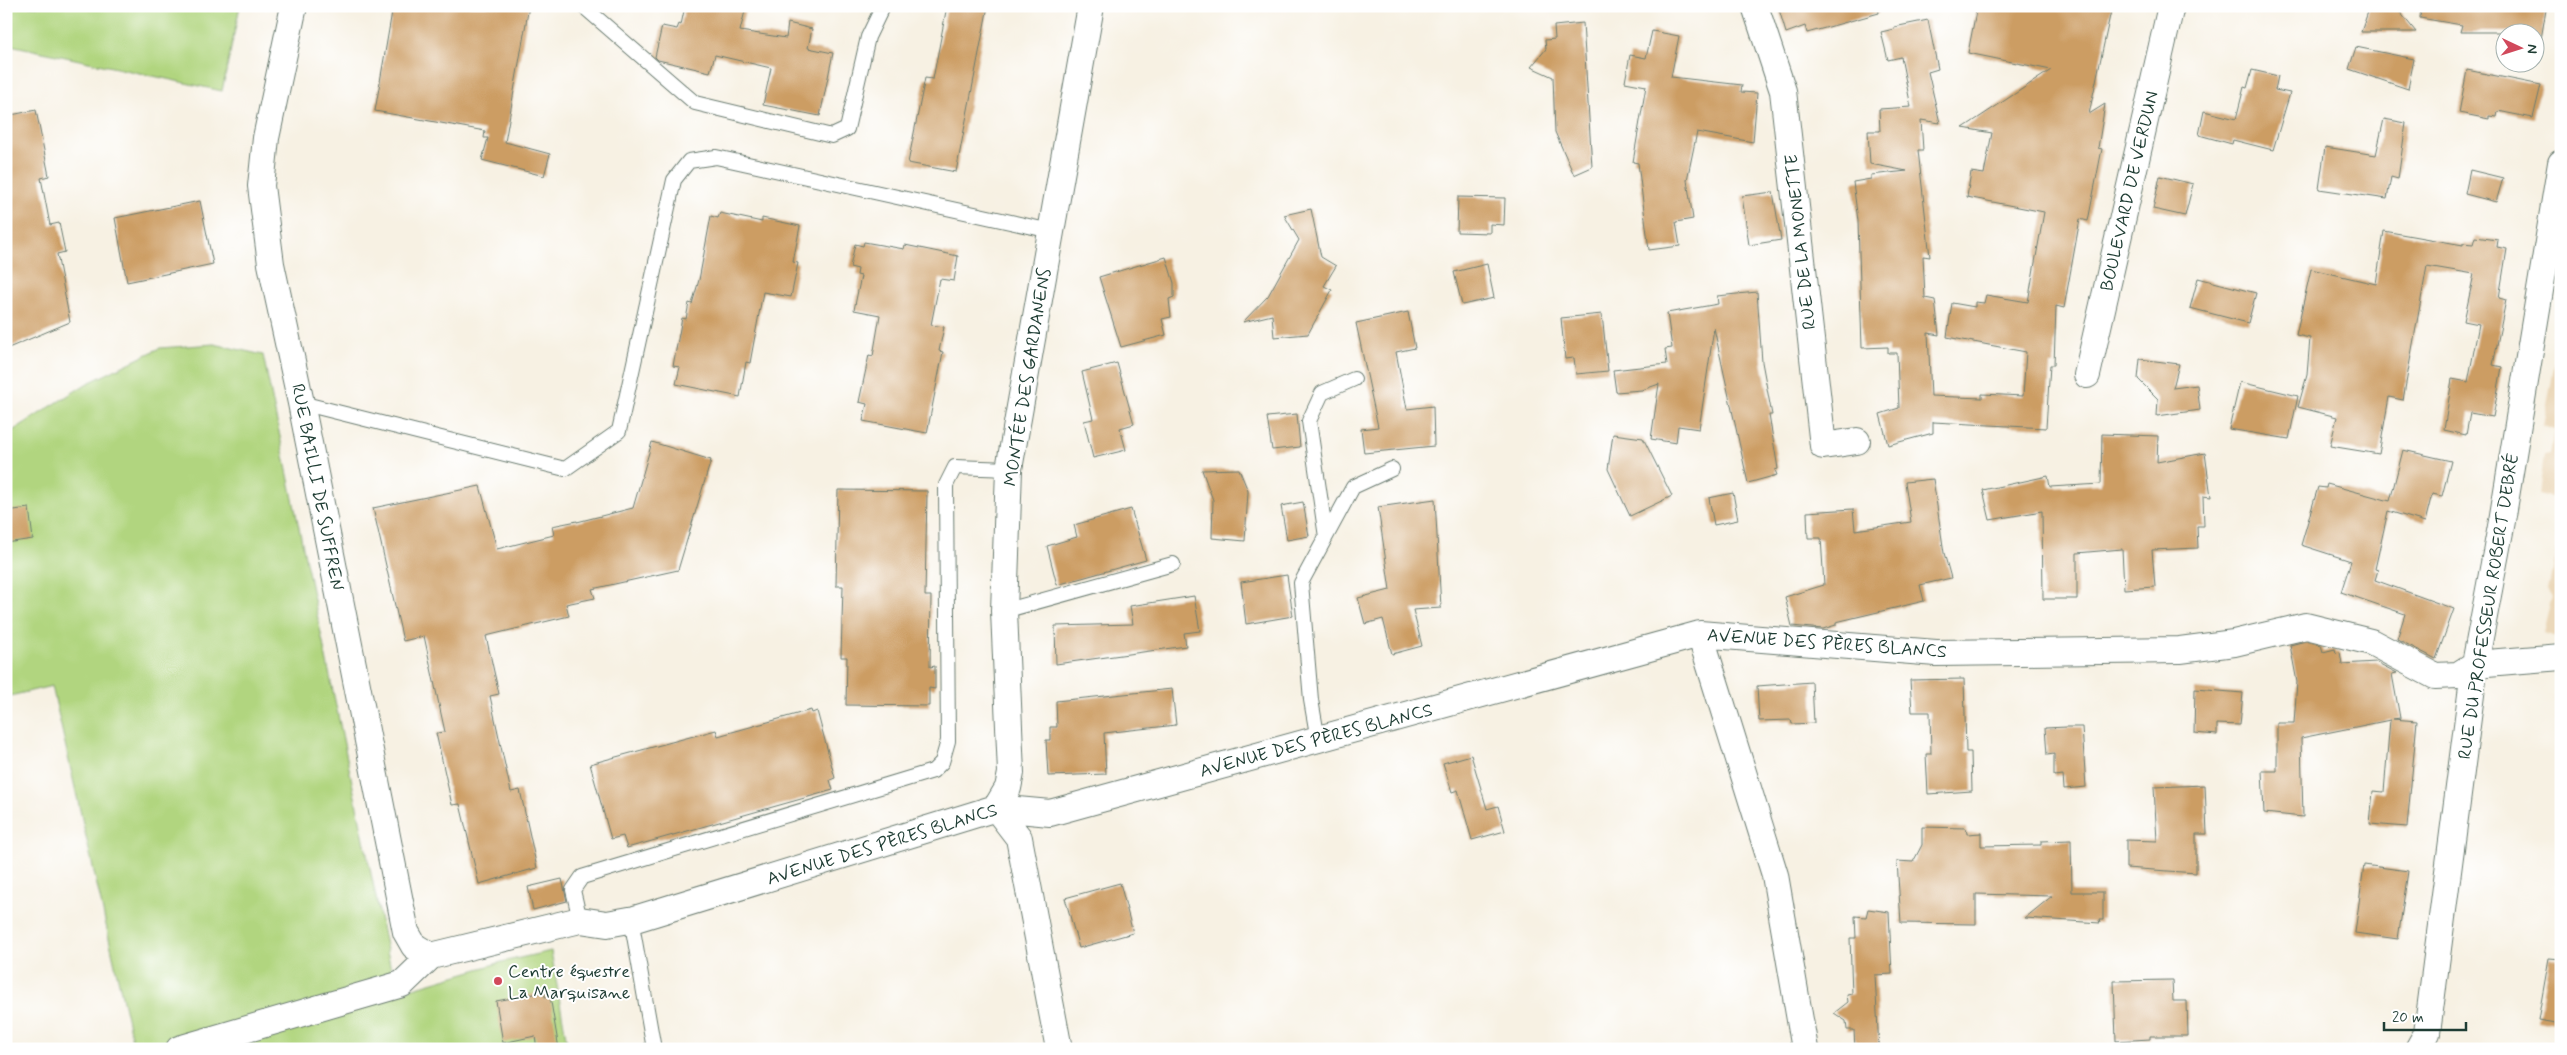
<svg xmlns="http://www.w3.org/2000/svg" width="2567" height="1055" font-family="Mynerve,sans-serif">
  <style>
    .built { fill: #ebd8ba }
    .garden { fill: #b1d57f; stroke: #68895a }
    .building { fill: #cc9d64 }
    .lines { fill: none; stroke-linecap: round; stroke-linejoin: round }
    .service-casing { stroke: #6b7c71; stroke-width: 16 }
    .minor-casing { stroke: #6b7c71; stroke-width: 28 }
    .service { stroke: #fff; stroke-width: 14 }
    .minor { stroke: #fff; stroke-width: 26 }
    .poi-dot { fill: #d1495b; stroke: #fff; stroke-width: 2 }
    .labels { text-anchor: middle; stroke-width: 4; stroke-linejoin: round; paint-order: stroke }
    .street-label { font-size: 18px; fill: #1f3d34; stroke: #fff }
    .poi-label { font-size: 18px; fill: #1f3d34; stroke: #fff; text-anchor: start }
  </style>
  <rect width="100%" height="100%" fill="#fff"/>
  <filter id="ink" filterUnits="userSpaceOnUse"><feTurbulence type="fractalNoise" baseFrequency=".02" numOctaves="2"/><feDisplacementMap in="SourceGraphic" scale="10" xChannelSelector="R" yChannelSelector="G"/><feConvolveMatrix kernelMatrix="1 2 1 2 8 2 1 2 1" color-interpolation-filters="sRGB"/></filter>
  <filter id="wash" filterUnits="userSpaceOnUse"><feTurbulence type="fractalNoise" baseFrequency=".0096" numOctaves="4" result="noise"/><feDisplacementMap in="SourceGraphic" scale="20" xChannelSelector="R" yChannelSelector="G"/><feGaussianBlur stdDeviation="1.12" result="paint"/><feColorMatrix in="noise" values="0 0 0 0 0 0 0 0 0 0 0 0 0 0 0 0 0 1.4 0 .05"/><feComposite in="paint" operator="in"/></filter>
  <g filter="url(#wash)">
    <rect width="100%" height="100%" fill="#f7f1e3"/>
    <path class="built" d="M 2561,330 L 2561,499 L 2539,495 L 2544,455 L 2550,454 L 2554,430 L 2543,426 Z
      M 2561,525 L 2561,642 L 2557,637 L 2543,633 L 2552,596 L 2548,590 Z"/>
    <path class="garden" d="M 6,6 L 240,6 L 222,91 L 6,44 Z
      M 214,344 L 263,355 L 393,979 L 160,1049 L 134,1049 L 52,686 L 6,697 L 6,435 L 86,384 L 160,348 Z
      M 551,951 L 568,1049 L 205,1049 L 502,962 Z"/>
    <g id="blocks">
      <path class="building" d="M 393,6 L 529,6 L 505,142 L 550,154 L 544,176 L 482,160 L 488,138 L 484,138 L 485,131 L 375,111 Z
        M 685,6 L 726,6 L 745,11 L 740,31 L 786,38 L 788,23 L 812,29 L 808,48 L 833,53 L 820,116 L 763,105 L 771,68 L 715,55 L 710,72 L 658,60 L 655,57 L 662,26 L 677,29 L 679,24 L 681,25 Z
        M 947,6 L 988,6 L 956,172 L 908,163 L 925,78 L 933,79 Z
        M 1778,6 L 1878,6 L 1879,13 L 1807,33 L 1805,26 L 1786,33 Z
        M 1977,6 L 2112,6 L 2089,114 L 2105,104 L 2098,148 L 2102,149 L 2088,221 L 2080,219 L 2064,308 L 2056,306 L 2054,365 L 2050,365 L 2046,428 L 1933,422 L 1933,433 L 1888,445 L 1880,414 L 1899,408 L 1897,353 L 1888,353 L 1888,347 L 1862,348 L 1858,221 L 1853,182 L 1871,179 L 1871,175 L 1907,171 L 1870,164 L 1868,131 L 1880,131 L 1879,109 L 1911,107 L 1901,57 L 1888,60 L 1881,32 L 1894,29 L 1894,27 L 1928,20 L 1938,69 L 1928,72 L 1940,123 L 1921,120 L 1923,150 L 1918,150 L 1930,257 L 1923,256 L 1925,298 L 1935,300 L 1939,335 L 1928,333 L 1931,396 L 1982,398 L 1982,394 L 2023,396 L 2026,352 L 1947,337 L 1952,303 L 1975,307 L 1975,302 L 1984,303 L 1986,295 L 2028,302 L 2044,212 L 1967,197 L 1971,172 L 1984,174 L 1992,133 L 1963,128 L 2051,70 L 1968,53 Z
        M 2370,6 L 2395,6 L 2416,32 L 2361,32 Z
        M 2421,6 L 2524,6 L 2546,10 L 2541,39 L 2534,38 L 2534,32 L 2460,32 L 2462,25 L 2420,18 Z
        M 1583,23 L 1592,167 L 1574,175 L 1555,132 L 1553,77 L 1531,67 L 1546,49 L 1545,40 L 1555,39 L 1554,26 Z
        M 1652,31 L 1679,36 L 1671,77 L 1742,85 L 1741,92 L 1757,93 L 1753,142 L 1697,132 L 1687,180 L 1693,219 L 1676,222 L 1680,246 L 1649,250 L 1638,163 L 1633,162 L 1646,86 L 1625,82 L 1630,55 L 1646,58 Z
        M 2356,47 L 2414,59 L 2408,89 L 2349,69 Z
        M 2252,70 L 2278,76 L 2275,90 L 2290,93 L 2273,150 L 2233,140 L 2232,144 L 2199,135 L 2204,111 L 2236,119 L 2244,87 L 2247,88 Z
        M 2467,70 L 2541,85 L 2533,118 L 2498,111 L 2497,117 L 2489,116 L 2489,119 L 2459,113 Z
        M 36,110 L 49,176 L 41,178 L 50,225 L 59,223 L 65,252 L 57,254 L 70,322 L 6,349 L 6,116 Z
        M 2384,119 L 2406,123 L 2398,179 L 2391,177 L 2387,199 L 2319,189 L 2325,147 L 2376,155 Z
        M 2470,170 L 2503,178 L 2496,202 L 2465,194 Z
        M 2160,176 L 2193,184 L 2185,216 L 2153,209 Z
        M 1773,192 L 1781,240 L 1749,245 L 1742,196 Z
        M 1458,197 L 1505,198 L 1504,225 L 1490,224 L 1490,233 L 1457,232 Z
        M 200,201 L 213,264 L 127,282 L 115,218 Z
        M 1311,209 L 1321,257 L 1336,266 L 1324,286 L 1332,290 L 1308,334 L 1274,337 L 1272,315 L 1243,322 L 1268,296 L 1299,240 L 1284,215 Z
        M 720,213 L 762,222 L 762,218 L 800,226 L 793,262 L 798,263 L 791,297 L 763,292 L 750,363 L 746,362 L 740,397 L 676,384 L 680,367 L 673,366 L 682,318 L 686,319 L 689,303 L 692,304 L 699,280 L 711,216 L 718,218 Z
        M 2384,231 L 2463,245 L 2463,243 L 2473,244 L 2475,237 L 2498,240 L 2497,247 L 2507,249 L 2499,298 L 2506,300 L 2493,365 L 2502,367 L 2493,417 L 2470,413 L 2466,435 L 2444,430 L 2452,379 L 2468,382 L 2479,324 L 2464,321 L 2474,274 L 2427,266 L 2403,400 L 2389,397 L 2379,454 L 2330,446 L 2337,417 L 2298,407 L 2307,375 L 2310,338 L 2296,335 L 2311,269 L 2376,284 Z
        M 864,242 L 904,249 L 905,245 L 958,256 L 954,281 L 940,279 L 931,325 L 944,327 L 939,351 L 943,352 L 927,433 L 863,421 L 867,404 L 859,402 L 869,355 L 873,356 L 880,315 L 854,310 L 861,276 L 857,275 L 858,269 L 850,267 L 855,244 L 863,246 Z
        M 1166,257 L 1174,283 L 1174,297 L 1169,299 L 1171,317 L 1162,319 L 1166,335 L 1121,347 L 1099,277 Z
        M 1487,264 L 1494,298 L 1462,305 L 1454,272 Z
        M 2198,278 L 2256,293 L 2248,323 L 2190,308 Z
        M 1757,292 L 1762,362 L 1772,415 L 1769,415 L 1778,469 L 1775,470 L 1777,475 L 1748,483 L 1714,328 L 1699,429 L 1678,426 L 1676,443 L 1651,439 L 1659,384 L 1642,390 L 1616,392 L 1613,370 L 1667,364 L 1665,349 L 1672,348 L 1667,313 L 1718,304 L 1717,296 Z
        M 1408,312 L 1415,348 L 1396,352 L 1407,409 L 1433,406 L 1434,446 L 1364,453 L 1361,429 L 1378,427 L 1356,323 Z
        M 1602,314 L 1608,371 L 1576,374 L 1574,358 L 1565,359 L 1561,318 Z
        M 2140,359 L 2179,364 L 2173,388 L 2197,385 L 2200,410 L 2157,416 L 2158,399 L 2138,379 Z
        M 1117,363 L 1134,424 L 1120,428 L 1126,450 L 1093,458 L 1084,421 L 1093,419 L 1082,372 Z
        M 2240,382 L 2298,396 L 2289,439 L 2229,429 Z
        M 1297,414 L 1300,447 L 1272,450 L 1267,417 Z
        M 1613,434 L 1643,438 L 1672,496 L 1630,516 L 1608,469 Z
        M 2102,434 L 2158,436 L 2157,462 L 2205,453 L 2211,497 L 2203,496 L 2204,526 L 2197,526 L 2198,548 L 2152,550 L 2155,587 L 2124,589 L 2122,549 L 2077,553 L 2077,599 L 2043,599 L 2042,511 L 1990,520 L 1983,490 L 2048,476 L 2050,487 L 2101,484 Z
        M 652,442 L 711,460 L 678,570 L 592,589 L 595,598 L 566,604 L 569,616 L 486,636 L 499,694 L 490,696 L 503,756 L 511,792 L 520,790 L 537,868 L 479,884 L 460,804 L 452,805 L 436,733 L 445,732 L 424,636 L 403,641 L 373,508 L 480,486 L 497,549 L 554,535 L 552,526 L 577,521 L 577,522 L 633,508 Z
        M 2403,450 L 2451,461 L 2442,496 L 2432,494 L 2425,522 L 2388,511 L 2375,569 L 2378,570 L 2375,580 L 2454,609 L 2436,659 L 2397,639 L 2405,614 L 2341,592 L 2351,561 L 2301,545 L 2318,487 L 2326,488 L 2327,484 L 2390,501 Z
        M 1239,469 L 1248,491 L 1245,541 L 1212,538 L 1213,500 L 1202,470 Z
        M 1933,479 L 1944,553 L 1951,578 L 1920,585 L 1924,601 L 1836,622 L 1836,625 L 1823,629 L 1792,626 L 1785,597 L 1824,585 L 1821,538 L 1808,538 L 1807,512 L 1853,509 L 1855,530 L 1911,522 L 1905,482 Z
        M 838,490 L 927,491 L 925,596 L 931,596 L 930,667 L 935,666 L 935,689 L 929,688 L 929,706 L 846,705 L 847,657 L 841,657 L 843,586 L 836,586 Z
        M 1733,493 L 1738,520 L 1714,525 L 1709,498 Z
        M 1435,499 L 1441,608 L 1413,610 L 1422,646 L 1392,654 L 1383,619 L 1365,624 L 1358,598 L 1390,590 L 1378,507 Z
        M 1303,502 L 1309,536 L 1287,540 L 1281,506 Z
        M 29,508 L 33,539 L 6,543 L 6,511 Z
        M 1131,509 L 1146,560 L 1057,585 L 1047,546 L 1077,537 L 1074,525 Z
        M 1287,575 L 1293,616 L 1246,624 L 1241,582 Z
        M 1194,596 L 1200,631 L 1184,633 L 1186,646 L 1056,664 L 1055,626 L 1133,624 L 1130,606 Z
        M 2306,641 L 2321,645 L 2323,652 L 2335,649 L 2336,653 L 2340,652 L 2342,664 L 2376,662 L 2397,673 L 2392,674 L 2400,718 L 2393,719 L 2417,721 L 2407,827 L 2370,824 L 2373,791 L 2384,792 L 2390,720 L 2301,738 L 2303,817 L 2264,813 L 2262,771 L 2277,771 L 2277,723 L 2294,723 L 2297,682 L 2290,645 Z
        M 1964,679 L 1966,752 L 1971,752 L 1972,791 L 1928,794 L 1926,754 L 1931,754 L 1930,712 L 1912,712 L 1910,680 Z
        M 1812,682 L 1814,723 L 1792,724 L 1791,720 L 1759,721 L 1757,686 Z
        M 1172,689 L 1176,725 L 1104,733 L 1106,774 L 1048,776 L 1046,740 L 1050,740 L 1050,727 L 1057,727 L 1056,701 Z
        M 2195,689 L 2243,693 L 2240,725 L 2217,724 L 2217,735 L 2194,733 Z
        M 811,710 L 812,713 L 817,711 L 835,778 L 830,780 L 833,790 L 627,848 L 623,836 L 611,839 L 590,764 L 716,730 L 718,736 Z
        M 2067,727 L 2082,727 L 2086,787 L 2064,789 L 2063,775 L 2054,776 L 2054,754 L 2047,755 L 2045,728 Z
        M 1471,755 L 1487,809 L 1498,806 L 1505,831 L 1472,840 L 1458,790 L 1452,792 L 1443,763 Z
        M 2205,785 L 2207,834 L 2196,834 L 2196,873 L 2126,868 L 2126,840 L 2157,841 L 2154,787 Z
        M 1922,827 L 1966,828 L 1967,834 L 1981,833 L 1981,846 L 2041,845 L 2041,841 L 2071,840 L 2072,892 L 2103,892 L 2103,920 L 2099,920 L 2100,923 L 2025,918 L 2052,896 L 1976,894 L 1976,924 L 1901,923 L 1897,861 L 1913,862 L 1922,845 Z
        M 2364,865 L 2408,871 L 2398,939 L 2355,933 Z
        M 562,879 L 567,901 L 533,910 L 528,887 Z
        M 1120,883 L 1133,933 L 1079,948 L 1065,898 Z
        M 1868,909 L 1889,912 L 1892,974 L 1875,975 L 1879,1049 L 1855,1049 L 1854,1030 L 1847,1030 L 1846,1021 L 1834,1013 L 1848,1002 L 1847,995 L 1852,994 L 1850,938 L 1856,938 L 1855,916 L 1866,917 Z
        M 2549,958 L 2561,959 L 2561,1024 L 2538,1020 Z
        M 2172,980 L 2173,1001 L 2187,1001 L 2188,1036 L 2150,1036 L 2150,1039 L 2116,1041 L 2114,981 Z
        M 545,992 L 545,997 L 550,996 L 559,1049 L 537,1049 L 535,1036 L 503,1043 L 496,1001 Z"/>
    </g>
  </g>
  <g filter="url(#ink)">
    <use href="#blocks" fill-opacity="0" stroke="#6b7c71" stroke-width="1"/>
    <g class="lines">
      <g class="service-casing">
        <path id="service" d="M 583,6 L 695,103 L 832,136 L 847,129 L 868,37 L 883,6
          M 301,403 L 565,469 L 619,431 L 674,180 L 689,161 L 716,157 L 1051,231
          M 1326,537 L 1309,421 L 1322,393 L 1354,379
          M 1004,611 L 1173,564
          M 1318,740 L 1311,700 L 1301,583 L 1353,487 L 1392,469
          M 635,919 L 633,930 L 654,1049
          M 580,920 L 573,890 L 582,877 L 933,771 L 942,762 L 948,741 L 946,485 L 955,467 L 1009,469"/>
      </g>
      <g class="minor-casing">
        <path id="minor" d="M 294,6 L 266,138 L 261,186 L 271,264 L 301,403 L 406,932 L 414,946 L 431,956
          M 1755,6 L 1783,91 L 1823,446 L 1857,441
          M 2087,375 L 2171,6
          M 1700,634 L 1775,875 L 1805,1049
          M 996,808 L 1008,788 L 1011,773 L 1004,611 L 1009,469 L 1091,6
          M 996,808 L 1019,838 L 1059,1049
          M 179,1049 L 402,984 L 431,956 L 580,920 L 607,924 L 635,919 L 996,808 L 1050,813 L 1700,634 L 1936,653 L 2180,650 L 2234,643 L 2306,626 L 2371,642 L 2435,676 L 2458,675 L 2475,664 L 2561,657
          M 2418,1049 L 2427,1033 L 2475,664 L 2502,521 L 2561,163"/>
      </g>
      <use href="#service" class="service"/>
      <use href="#minor" class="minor"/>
    </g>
  </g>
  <circle class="poi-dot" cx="498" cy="981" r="5"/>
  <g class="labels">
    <g class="street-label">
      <text transform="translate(2129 191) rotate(-77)" y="6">BOULEVARD DE VERDUN</text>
      <text transform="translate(1800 242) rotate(-96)" y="6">RUE DE LA MONETTE</text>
      <text transform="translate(1027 377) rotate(-81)" y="6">MONTÉE DES GARDANENS</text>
      <text transform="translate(318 487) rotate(79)" y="6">RUE BAILLI DE SUFFREN</text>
      <text transform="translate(2488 606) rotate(-81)" y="6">RUE DU PROFESSEUR ROBERT DEBRÉ</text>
      <text transform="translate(1827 643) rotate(4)" y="6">AVENUE DES PÈRES BLANCS</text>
      <text transform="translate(1316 740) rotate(-15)" y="6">AVENUE DES PÈRES BLANCS</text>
      <text transform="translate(882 844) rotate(-17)" y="6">AVENUE DES PÈRES BLANCS</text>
    </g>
    <g class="poi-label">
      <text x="508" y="977">Centre équestre<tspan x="508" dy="21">La Marquisane</tspan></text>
    </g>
  </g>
  <rect width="2567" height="1055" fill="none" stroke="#fff" stroke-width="25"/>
  <g transform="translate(2520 48) rotate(94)"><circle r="24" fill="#ffffff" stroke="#a5b1ae"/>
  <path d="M0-4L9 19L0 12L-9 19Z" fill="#d1495b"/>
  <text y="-8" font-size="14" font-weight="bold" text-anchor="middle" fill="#1f3d34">N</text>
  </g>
  <path d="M2384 1022v8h82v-8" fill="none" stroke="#1f3d34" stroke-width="2.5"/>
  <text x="2392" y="1022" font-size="15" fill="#1f3d34" stroke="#ffffff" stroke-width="4" paint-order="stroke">20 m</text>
</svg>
